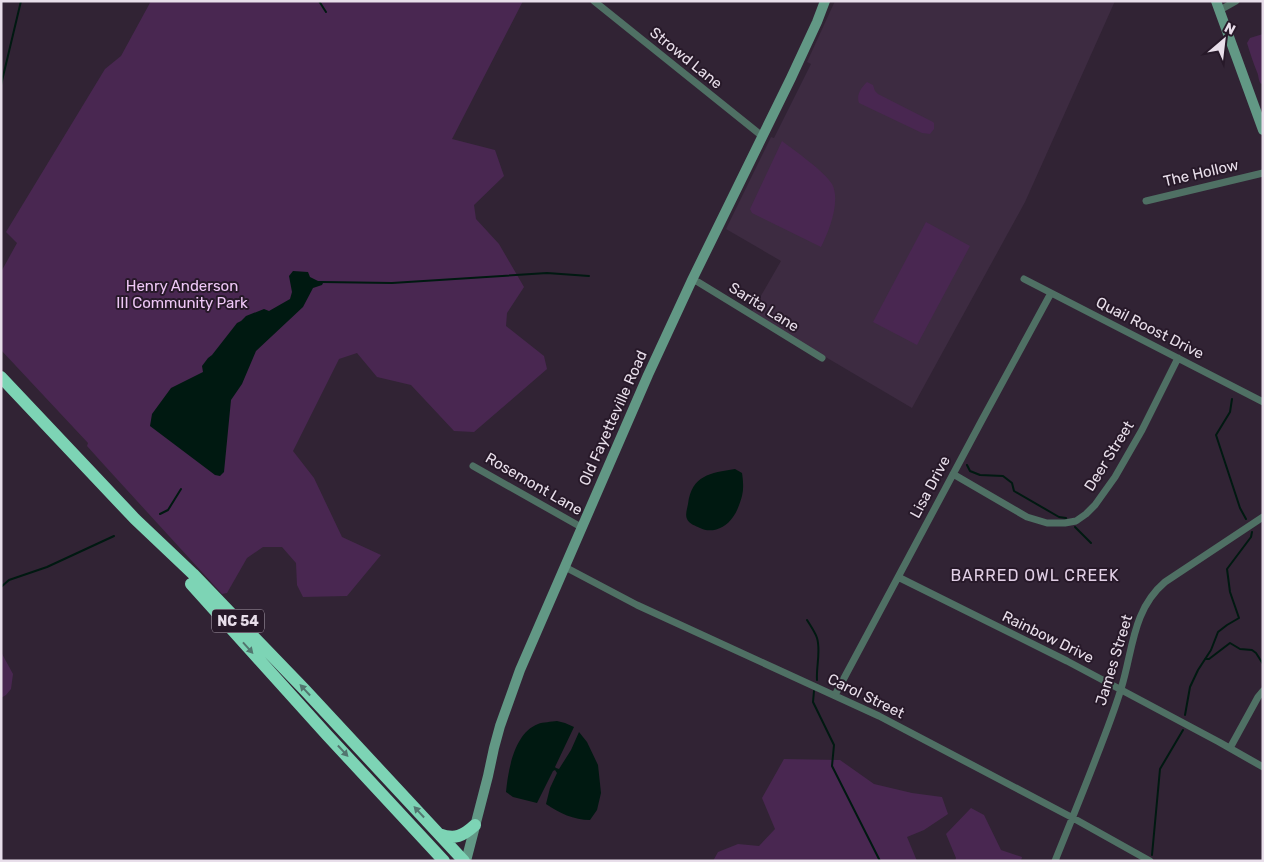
<svg xmlns="http://www.w3.org/2000/svg" width="1264" height="862" font-family="Rubik,sans-serif">
  <style>
    .built { fill: #3d2b41 }
    .green { fill: #492751 }
    .water { fill: #001911 }
    .lines { fill: none; stroke-linecap: round; stroke-linejoin: round }
    .stream { stroke: #001911; stroke-width: 2 }
    .street { stroke: #4f7064; stroke-width: 7 }
    .secondary { stroke: #629885; stroke-width: 10 }
    .highway { stroke: #7dd4b5; stroke-width: 12 }
    .oneway { fill: #52766f }
    .labels { text-anchor: middle; stroke-width: 4; stroke-linejoin: round; paint-order: stroke }
    .shield { fill: #271929; stroke: #aea3b0; stroke-width: 1 }
    .shield-label { font-size: 14px; font-weight: bold; fill: #e8deea }
    .street-label { font-size: 15px; fill: #e8deea; stroke: #271929 }
    .park-label { font-size: 15px; fill: #eec7f6; stroke: #271929 }
    .neighbourhood-label { font-size: 16px; letter-spacing: 1px; fill: #e1cfe5; stroke: #271929 }
  </style>
  <rect width="100%" height="100%" fill="#312334"/>
  <path class="built" d="M 835,1 L 1115,1 L 1025,202 L 912,408 L 751,313 L 781,261 L 726,229 L 771,137 L 774,138 L 811,64 L 807,62 Z"/>
  <path class="green" d="M 151,1 L 523,1 L 452,139 L 495,150 L 504,176 L 474,205 L 476,219 L 499,244 L 524,287 L 507,313 L 506,326 L 544,356 L 547,369 L 474,432 L 454,431 L 411,385 L 377,377 L 357,353 L 339,359 L 293,451 L 314,478 L 342,537 L 381,555 L 347,596 L 303,597 L 297,585 L 296,563 L 282,547 L 263,547 L 247,558 L 227,593 L 222,594 L 105,466 L 87,446 L 88,443 L 1,350 L 1,272 L 17,243 L 6,232 L 105,69 L 121,56 Z
    M 1263,34 L 1263,83 L 1261,84 C 1258,80 1259,76 1257,72 C 1253,62 1250,53 1247,43 L 1250,38 Z
    M 867,82 L 873,85 L 875,91 L 878,94 L 933,122 L 934,123 L 934,129 L 930,134 L 922,133 L 859,103 C 856,95 861,88 867,82 Z
    M 782,141 C 795,151 824,171 832,184 C 841,201 829,231 821,247 L 752,213 L 750,209 Z
    M 926,222 L 970,246 L 917,345 L 873,322 Z
    M 1,652 L 13,674 L 11,689 L 6,695 L 1,698 Z
    M 784,759 L 840,760 L 874,784 L 912,793 L 942,797 L 948,814 L 924,830 L 907,837 L 917,861 L 713,861 L 718,852 L 738,844 L 759,846 L 775,829 L 762,798 Z
    M 971,808 L 984,815 L 1001,850 L 1022,857 L 1021,861 L 955,861 L 956,858 L 946,834 Z"/>
  <path class="water" d="M 293,271 L 308,272 L 310,277 L 318,281 L 324,281 L 322,285 L 313,288 L 303,307 L 256,351 L 242,384 L 231,400 L 224,472 L 220,476 L 215,475 L 150,426 L 152,414 L 171,388 L 203,372 L 202,366 L 208,358 L 212,355 L 237,323 L 241,321 L 246,316 L 264,309 L 269,311 L 290,299 L 292,292 L 289,276 Z
    M 735,469 L 742,473 C 743,480 744,488 742,496 C 740,503 737,512 733,517 C 726,528 711,534 700,528 C 696,526 689,524 687,519 C 685,515 687,509 688,504 C 692,475 710,473 735,469 Z
    M 557,721 L 565,723 L 574,727 L 555,767 L 556,768 L 559,769 L 571,750 L 579,732 L 587,742 L 598,765 L 601,793 L 597,810 L 590,820 C 574,820 559,813 546,804 L 550,788 L 557,773 L 555,770 L 553,771 L 537,803 L 513,797 L 506,792 C 508,771 514,733 538,724 C 543,722 551,722 557,721 Z"/>
  <g class="lines">
    <path class="stream" d="M 319,1 L 326,12
      M 1,85 L 21,1
      M 322,282 L 392,283 L 547,273 L 589,276
      M 1232,399 L 1230,412 L 1216,435 L 1240,508 L 1246,519
      M 967,465 L 970,471 L 980,475 L 1003,476 L 1012,483 L 1014,491 L 1059,517 L 1066,518
      M 160,514 L 168,510 L 181,489
      M 1075,527 L 1091,543
      M 1,587 L 9,580 L 47,567 L 114,536
      M 807,620 C 810,625 815,632 817,638 C 821,651 816,667 817,680
      M 1205,659 L 1209,659 L 1230,643 L 1240,649 L 1252,650 L 1256,653 L 1263,664
      M 814,691 L 813,702 L 834,745 L 832,766 L 880,861
      M 1185,715 L 1190,687 L 1198,670 L 1211,650 L 1218,632 L 1227,625 L 1239,618 L 1230,592 L 1227,569 L 1251,537 L 1252,532
      M 1152,855 L 1160,769 L 1183,730"/>
    <path class="street" d="M 594,1 L 762,136
      M 1220,10 L 1236,1
      M 1146,201 L 1263,173
      M 1024,279 L 1263,402
      M 692,280 L 698,282 L 822,358
      M 473,466 L 581,527
      M 953,474 L 1027,517 L 1047,523 L 1065,523 L 1076,521 L 1086,514 L 1095,505 L 1115,477 L 1142,430 L 1178,358
      M 565,567 L 637,605 L 879,716 L 1073,818 L 1150,861
      M 898,577 L 1067,661 L 1219,742 L 1263,767
      M 835,695 L 982,420 L 1051,293
      M 1230,748 L 1258,697 L 1263,691
      M 1055,861 C 1069,826 1083,792 1096,758 C 1105,735 1114,712 1121,689 C 1133,651 1132,610 1165,582 L 1263,517"/>
    <path class="secondary" d="M 1216,1 L 1263,130
      M 466,861 L 488,776 L 494,748 L 500,726 L 520,670 L 648,375 L 692,280 L 791,78 L 817,22 L 825,1"/>
    <path class="highway" d="M 1,377 L 135,519 L 193,574 L 304,689 L 464,861
      M 191,584 L 327,735 L 444,861
      M 439,834 C 455,840 463,836 475,825"/>
  </g>
  <defs><path id="oneway-solid" d="M-6-.8H1V-3.2L6.5 0L1 3.2V.8H-6Z" transform="scale(1.25)"/></defs>
  <g class="oneway">
    <use href="#oneway-solid" transform="translate(248 648) rotate(48)"/>
    <use href="#oneway-solid" transform="translate(305 690) rotate(-133)"/>
    <use href="#oneway-solid" transform="translate(343 751) rotate(47)"/>
    <use href="#oneway-solid" transform="translate(419 812) rotate(-133)"/>
  </g>
  <g class="labels">
    <rect class="shield" x="212" y="609.5" width="52" height="23" rx="4"/>
    <g class="shield-label">
      <text x="238" y="626">NC 54</text>
    </g>
    <g class="street-label">
      <text transform="translate(686 58) rotate(39)" y="5">Strowd Lane</text>
      <text transform="translate(1201 173) rotate(-13)" y="5">The Hollow</text>
      <text transform="translate(764 307) rotate(32)" y="5">Sarita Lane</text>
      <text transform="translate(1150 328) rotate(27)" y="5">Quail Roost Drive</text>
      <text transform="translate(613 418) rotate(-66)" y="5">Old Fayetteville Road</text>
      <text transform="translate(1109 456) rotate(-58)" y="5">Deer Street</text>
      <text transform="translate(534 484) rotate(30)" y="5">Rosemont Lane</text>
      <text transform="translate(930 487) rotate(-62)" y="5">Lisa Drive</text>
      <text transform="translate(1048 637) rotate(26)" y="5">Rainbow Drive</text>
      <text transform="translate(1114 660) rotate(-73)" y="5">James Street</text>
      <text transform="translate(866 696) rotate(26)" y="5">Carol Street</text>
    </g>
    <g class="park-label">
      <text x="182" y="291">Henry Anderson<tspan x="182" dy="17">III Community Park</tspan></text>
    </g>
    <g class="neighbourhood-label">
      <text x="1035" y="581">BARRED OWL CREEK</text>
    </g>
  </g>
  <rect width="1264" height="862" fill="none" stroke="#e8deea" stroke-width="5"/>
  <g transform="translate(1224 40) rotate(28)" stroke="#271929" stroke-width="4" paint-order="stroke">
  <path d="M0-4L9 19L0 12L-9 19Z" fill="#e8deea"/>
  <text y="-8" font-size="14" font-weight="bold" text-anchor="middle" fill="#e8deea">N</text>
  </g>
</svg>
